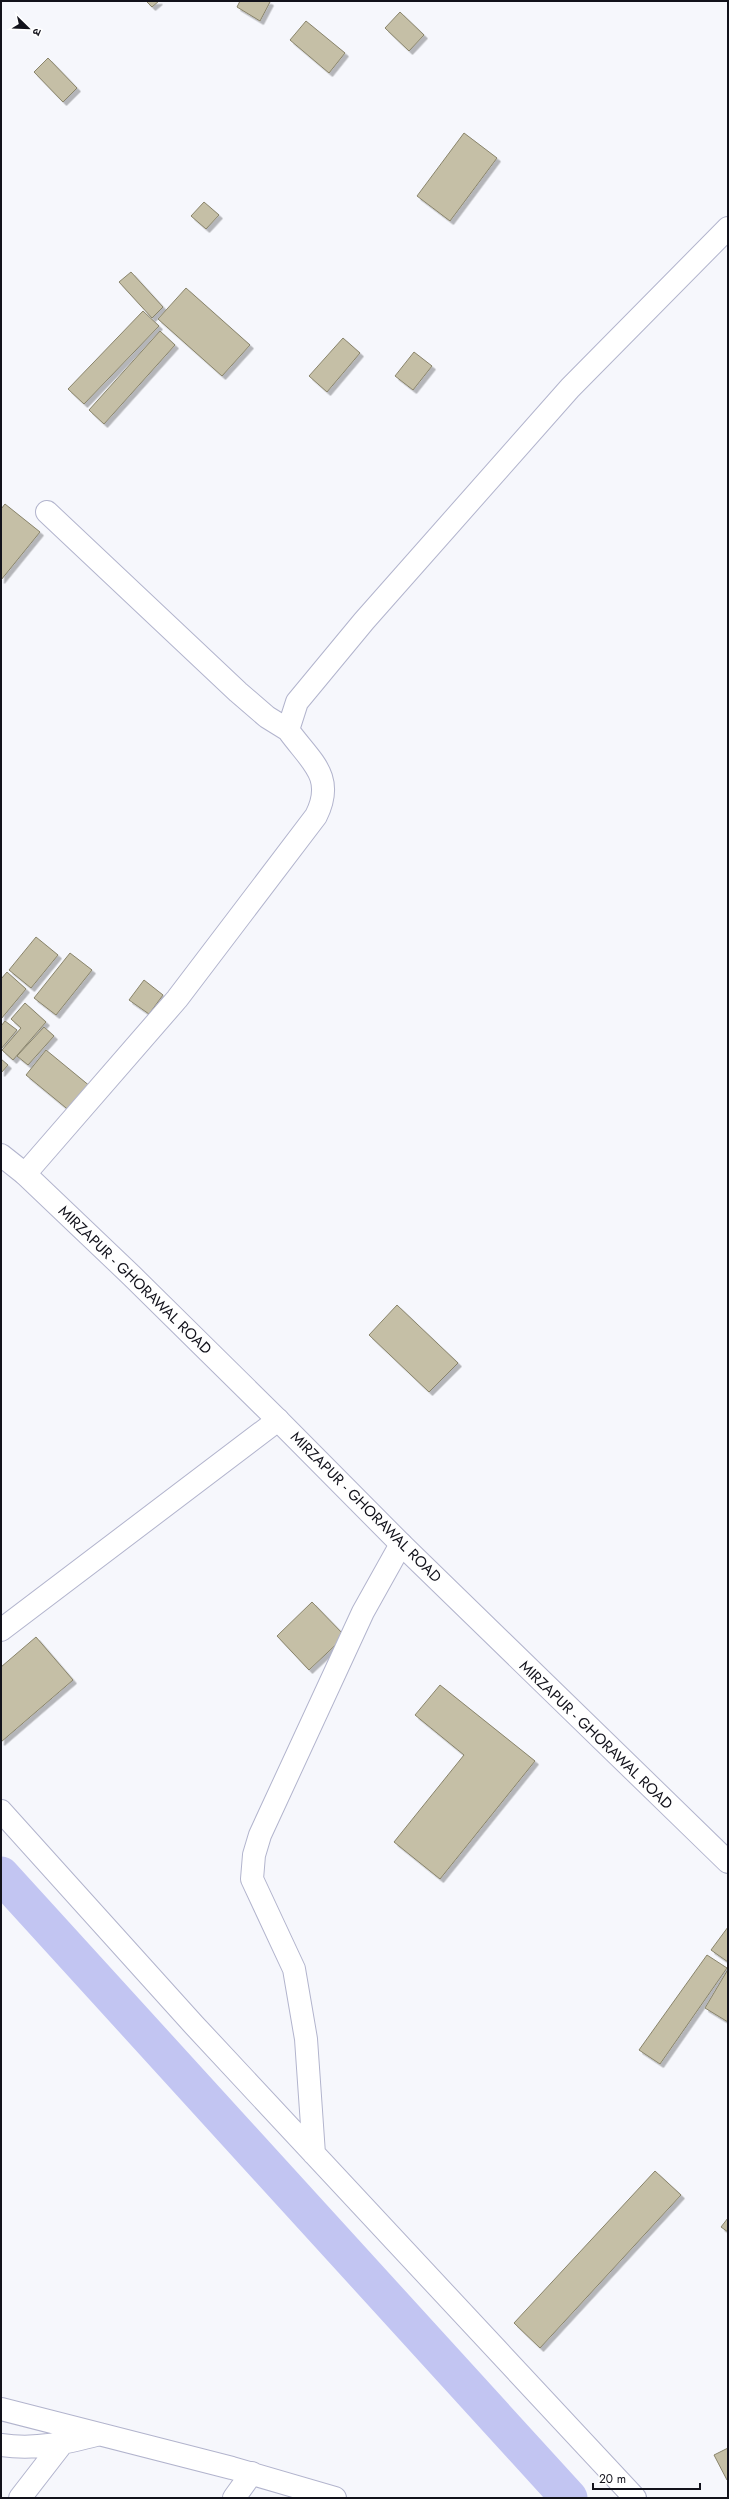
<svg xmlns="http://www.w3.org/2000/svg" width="729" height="2499" font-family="Jost,'Noto Sans Devanagari',sans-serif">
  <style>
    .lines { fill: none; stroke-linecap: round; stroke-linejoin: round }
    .canal { stroke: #c2c5f2; stroke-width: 37 }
    .building { fill: #c5bfa6; stroke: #89846b; filter: url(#shadow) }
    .minor-casing { stroke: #b2b4cd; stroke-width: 24 }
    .major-casing { stroke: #b2b4cd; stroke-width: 24 }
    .minor { stroke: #fff; stroke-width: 22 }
    .major { stroke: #fff; stroke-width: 22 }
    .labels { text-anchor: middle; stroke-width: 3; stroke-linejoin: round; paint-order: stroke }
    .street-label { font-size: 15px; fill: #12121b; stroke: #fff }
  </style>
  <defs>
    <filter id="shadow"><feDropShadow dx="3.5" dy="3.5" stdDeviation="0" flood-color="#0004"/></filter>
  </defs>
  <rect width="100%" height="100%" fill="#f6f7fc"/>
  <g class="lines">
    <path class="canal" d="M 1,1875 L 569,2498"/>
  </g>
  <path class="building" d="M 146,1 L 159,1 L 152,7 Z
    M 240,1 L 268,1 L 270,2 L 260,21 L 237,7 Z
    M 400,12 L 424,35 L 409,51 L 385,28 Z
    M 306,21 L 345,53 L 329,73 L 290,40 Z
    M 48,58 L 77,88 L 63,102 L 34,72 Z
    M 464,133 L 497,158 L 450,221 L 417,196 Z
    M 204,202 L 219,215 L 206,229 L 191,216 Z
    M 131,272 L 163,307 L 152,318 L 119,282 Z
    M 186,288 L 250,345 L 222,376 L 158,319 Z
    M 143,311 L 159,326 L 84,404 L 68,389 Z
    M 160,331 L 175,345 L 104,424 L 89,410 Z
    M 343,338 L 360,353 L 327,392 L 309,376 Z
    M 414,352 L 432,366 L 413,390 L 395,376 Z
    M 5,504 L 40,532 L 1,580 L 1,509 Z
    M 36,937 L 58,955 L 31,988 L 9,970 Z
    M 70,953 L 92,970 L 56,1015 L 34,998 Z
    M 7,972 L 26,989 L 1,1019 L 1,979 Z
    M 144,980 L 163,995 L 149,1014 L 129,1000 Z
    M 25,1003 L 46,1022 L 13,1060 L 2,1050 L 21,1028 L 11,1019 Z
    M 5,1021 L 17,1030 L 1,1049 L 1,1026 Z
    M 44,1027 L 54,1036 L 28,1065 L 17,1056 Z
    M 46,1050 L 91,1087 L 71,1112 L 26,1075 Z
    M 1,1059 L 8,1065 L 1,1073 Z
    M 397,1305 L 458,1363 L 429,1392 L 369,1335 Z
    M 312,1602 L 345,1636 L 309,1670 L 277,1636 Z
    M 36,1637 L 73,1680 L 1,1742 L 1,1667 Z
    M 440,1685 L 535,1761 L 440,1879 L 394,1842 L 464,1755 L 415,1715 Z
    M 728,1927 L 728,1962 L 711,1950 Z
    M 707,1955 L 727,1968 L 660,2064 L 639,2050 Z
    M 727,1971 L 728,1971 L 728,2022 L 705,2008 Z
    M 655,2171 L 681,2195 L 540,2348 L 514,2323 Z
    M 728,2218 L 728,2232 L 721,2227 Z
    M 728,2448 L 728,2480 L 727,2480 L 714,2455 Z"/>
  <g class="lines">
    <g class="minor-casing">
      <path id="minor" d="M 47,512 L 238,692 L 267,717 L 288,730
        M 25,1174 L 177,999 L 316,816 C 336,776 310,761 288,730 L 297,702 L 364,621 L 570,388 L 728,228
        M 1,1630 L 278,1420
        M 1,1811 L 194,2025 L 635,2498
        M 314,2154 L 306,2039 L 294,1969 L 252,1879 L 254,1855 L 260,1835 L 363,1612 L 401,1544
        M 1,2409 L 232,2468 L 335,2498
        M 1,2445 C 37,2450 66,2443 100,2434
        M 20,2498 L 61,2445
        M 234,2498 L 252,2473"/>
    </g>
    <g class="major-casing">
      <path id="major" d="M 1,1155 L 25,1174 L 132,1276 L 278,1420 L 401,1544 L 728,1862"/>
    </g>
    <use href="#minor" class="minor"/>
    <use href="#major" class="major"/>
  </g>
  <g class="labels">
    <g class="street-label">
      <text transform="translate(135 1280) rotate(44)" y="5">MIRZAPUR - GHORAWAL ROAD</text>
      <text transform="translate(366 1507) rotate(45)" y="5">MIRZAPUR - GHORAWAL ROAD</text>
      <text transform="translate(596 1735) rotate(44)" y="5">MIRZAPUR - GHORAWAL ROAD</text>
    </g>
  </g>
  <rect width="729" height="2499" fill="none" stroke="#12121b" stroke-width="4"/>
  <g transform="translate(28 28) rotate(113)" stroke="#ffffff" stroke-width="3" paint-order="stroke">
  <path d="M0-3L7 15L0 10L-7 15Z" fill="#12121b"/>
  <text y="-6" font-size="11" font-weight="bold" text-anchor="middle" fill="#12121b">उ</text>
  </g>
  <path d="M593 2483v6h107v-6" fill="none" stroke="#12121b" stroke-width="2"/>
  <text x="599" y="2483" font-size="12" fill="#12121b" stroke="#ffffff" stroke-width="3" paint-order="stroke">20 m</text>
</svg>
